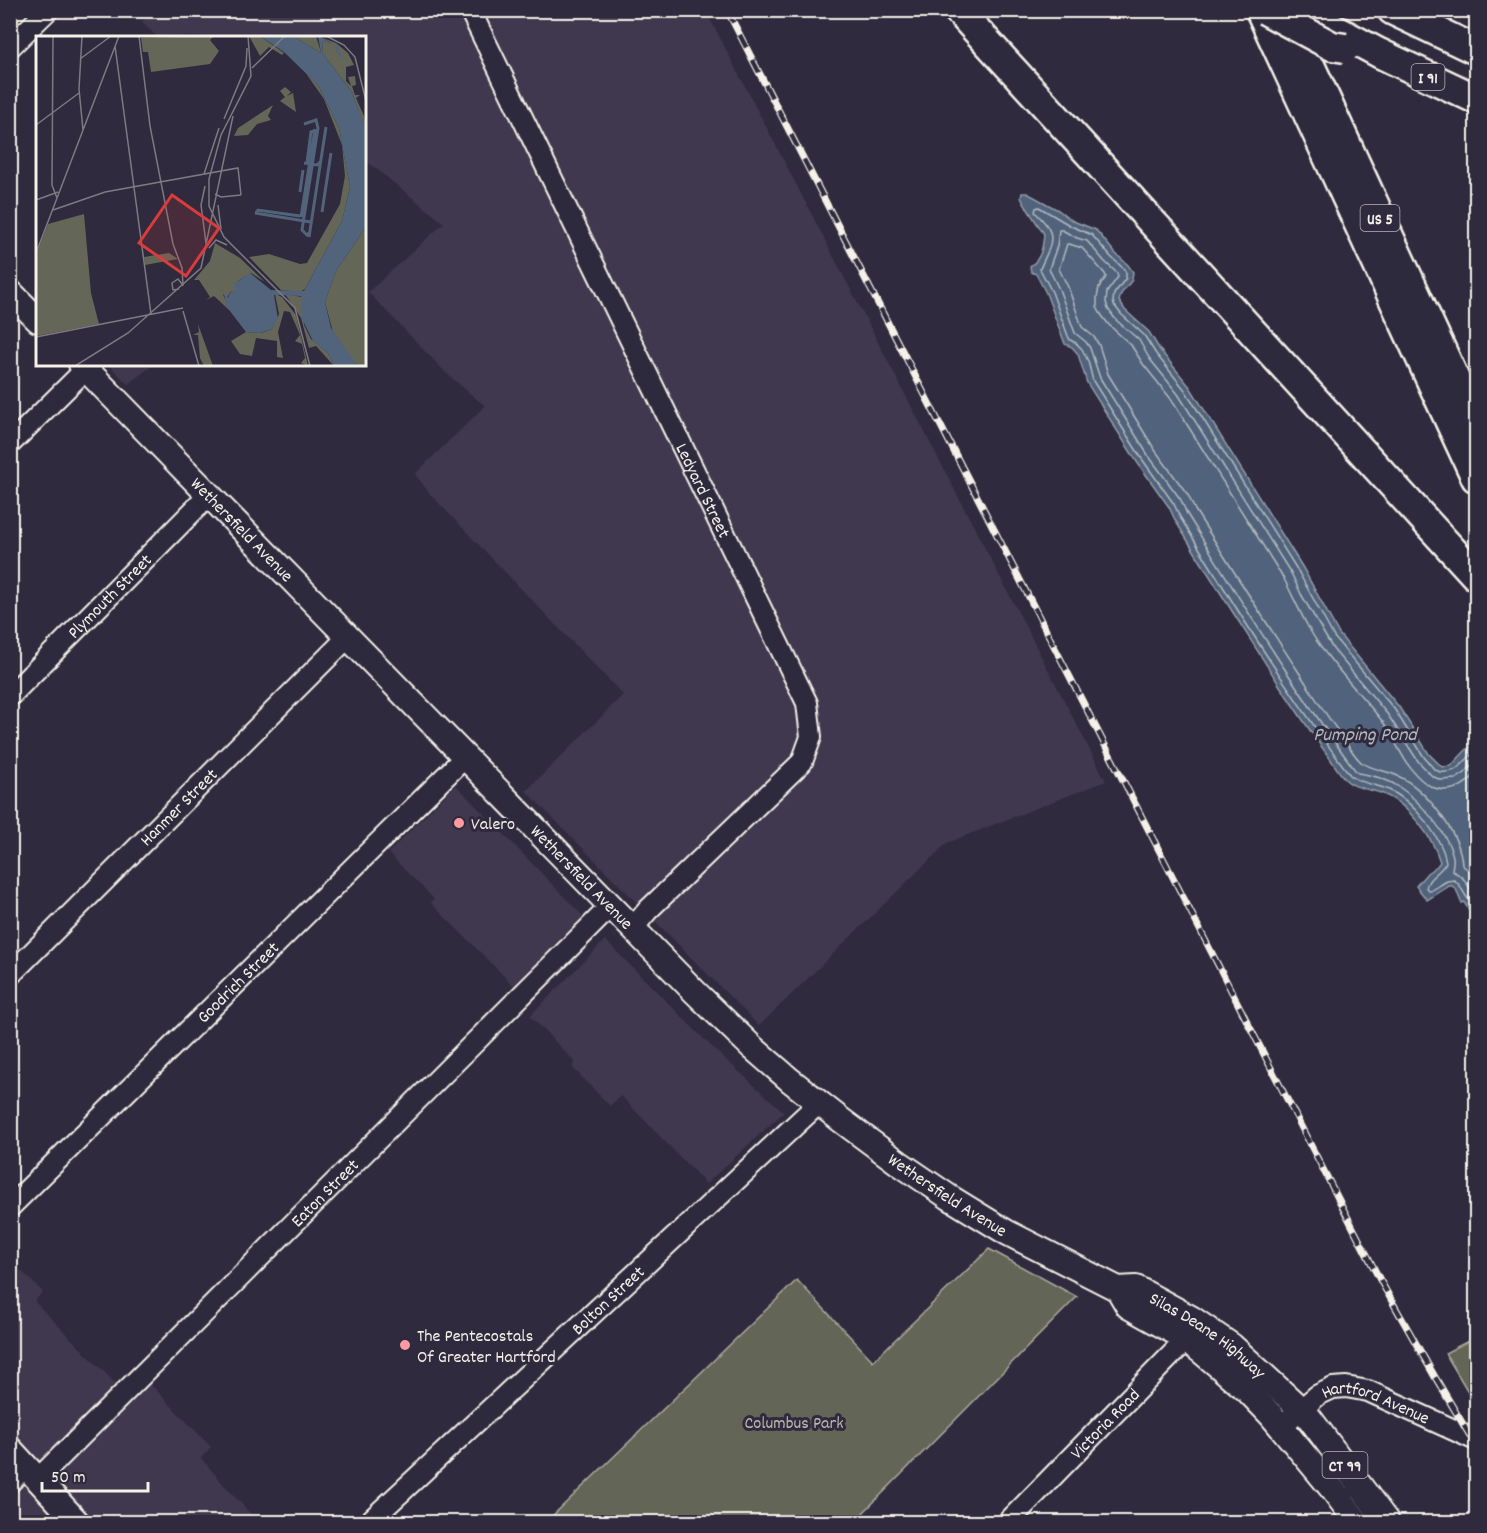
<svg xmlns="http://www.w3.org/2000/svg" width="1487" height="1533" font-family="Dekko,sans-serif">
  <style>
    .built { fill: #3f394f }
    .green { fill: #646657; stroke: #acaca0; stroke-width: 1.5 }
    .water { fill: #51647c; stroke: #929ca7; stroke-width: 1.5 }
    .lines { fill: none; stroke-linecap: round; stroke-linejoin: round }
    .shore { stroke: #b3b9bd; stroke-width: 1.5 }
    .minor-casing { stroke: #f4f1e8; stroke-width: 24 }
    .major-casing { stroke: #f4f1e8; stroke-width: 28 }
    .highway-casing { stroke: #f4f1e8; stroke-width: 33 }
    .minor { stroke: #2f2a3d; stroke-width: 20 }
    .major { stroke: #2f2a3d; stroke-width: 24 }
    .highway { stroke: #2f2a3d; stroke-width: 28 }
    .rail-casing { stroke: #f4f1e8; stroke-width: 7 }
    .rail { stroke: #2f2a3d; stroke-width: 4.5; stroke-dasharray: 14; stroke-linecap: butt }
    .highway-bridge-casing { stroke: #f4f1e8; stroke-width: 33; stroke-linecap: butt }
    .highway-bridge { stroke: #2f2a3d; stroke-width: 28 }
    .poi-dot { fill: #ff9aa2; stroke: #2f2a3d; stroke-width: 2 }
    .labels { text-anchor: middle; stroke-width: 6; stroke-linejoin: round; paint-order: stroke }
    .shield { fill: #2f2a3d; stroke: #b9b5b5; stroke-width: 1.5 }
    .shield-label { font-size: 16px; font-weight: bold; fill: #f4f1e8 }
    .street-label { font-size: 18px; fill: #f4f1e8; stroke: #2f2a3d }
    .poi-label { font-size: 18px; fill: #f4f1e8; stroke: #2f2a3d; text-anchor: start }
    .park-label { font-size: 18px; fill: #bab9ae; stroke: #2f2a3d }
    .water-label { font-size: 20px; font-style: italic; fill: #b3b9bd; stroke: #2f2a3d }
    .inset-river { fill: none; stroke: #51647c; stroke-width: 3 }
    .inset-road { fill: none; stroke: #7e7a81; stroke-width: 1.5 }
    .view { fill: #d93c3b; fill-opacity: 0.15; stroke: #d93c3b; stroke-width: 3 }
    .inset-edge { fill: none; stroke: #f4f1e8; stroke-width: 3 }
  </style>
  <rect width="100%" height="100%" fill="#2f2a3d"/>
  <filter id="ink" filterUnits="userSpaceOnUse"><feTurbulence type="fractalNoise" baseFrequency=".0167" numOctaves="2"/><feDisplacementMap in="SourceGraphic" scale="12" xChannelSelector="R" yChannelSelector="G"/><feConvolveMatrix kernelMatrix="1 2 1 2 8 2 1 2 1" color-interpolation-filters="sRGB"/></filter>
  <g filter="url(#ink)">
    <path class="built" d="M 150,10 L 706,11 L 1106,781 L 947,843 L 759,1026 L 526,791 L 623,695 L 430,494 L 415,474 L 485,406 L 447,374 L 368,292 L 444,223 L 365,160 L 364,38 L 157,37 L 142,22 L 152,13 Z
      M 109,365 L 153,365 L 128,384 Z
      M 456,785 L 583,916 L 514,986 L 432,904 L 431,902 L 434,899 L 388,853 Z
      M 605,940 L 716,1051 L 784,1112 L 706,1184 L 621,1096 L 610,1106 L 572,1067 L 575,1062 L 530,1016 Z
      M 10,1260 L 43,1292 L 34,1301 L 116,1384 L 133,1366 L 211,1447 L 201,1458 L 225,1486 L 258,1522 L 11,1522 Z"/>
    <path class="green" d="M 989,1249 L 1077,1297 L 854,1522 L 546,1522 L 797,1280 L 873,1361 Z
      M 1476,1337 L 1476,1405 L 1445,1353 Z"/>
    <path class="water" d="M 1022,193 L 1027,193 L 1058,210 L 1073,221 L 1096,230 L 1115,253 L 1128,265 L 1133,272 L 1132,280 L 1121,294 L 1119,301 L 1125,310 L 1149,332 L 1160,350 L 1190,387 L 1303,568 L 1339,634 L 1399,707 L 1429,754 L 1442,767 L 1451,766 L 1466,750 L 1476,743 L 1476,908 L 1470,912 L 1464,902 L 1462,903 L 1461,902 L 1456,889 L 1452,886 L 1449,886 L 1427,900 L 1416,886 L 1427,873 L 1437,866 L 1440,862 C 1433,837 1407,803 1383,794 C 1371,789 1354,789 1345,779 C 1339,773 1334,764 1329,757 C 1312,734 1296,710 1280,686 C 1245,631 1209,576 1175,520 L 1169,507 L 1137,462 L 1087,383 L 1078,354 L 1072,347 L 1065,344 L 1046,293 L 1036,274 L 1031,272 L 1030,266 C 1041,260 1043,246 1044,234 L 1023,202 L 1021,197 Z"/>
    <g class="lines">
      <path class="shore" d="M 1476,751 C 1462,761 1460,774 1440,772 L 1434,769 L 1424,757 L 1395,710 L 1334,637 L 1298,571 L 1185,390 L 1156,354 L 1144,335 L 1121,314 L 1114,305 L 1113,301 L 1114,294 L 1126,278 L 1126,273 L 1124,269 L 1111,257 L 1092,235 L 1071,226 L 1039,207 L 1036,208 L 1035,212 C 1040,217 1048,225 1050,232 C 1054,244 1044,258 1040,269 L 1052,292 L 1068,336 L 1070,340 L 1076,343 L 1082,349 L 1088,361 L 1093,381 L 1142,459 L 1174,504 L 1180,517 C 1234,605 1288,693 1350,775 C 1360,784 1376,784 1389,790 C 1412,800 1442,837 1446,862 C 1441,873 1428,876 1426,888 L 1430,891 L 1447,881 L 1454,880 C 1464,886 1464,902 1476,903
        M 1476,760 L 1465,773 L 1456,779 L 1441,780 L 1432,776 L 1418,761 L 1388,715 L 1333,649 L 1301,594 L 1292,575 L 1178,394 L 1149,358 L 1139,340 L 1116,320 L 1108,309 L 1106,302 L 1107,292 L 1118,277 L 1117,273 L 1105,262 L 1087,241 L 1077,238 L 1062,230 L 1059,230 L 1057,246 L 1049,269 L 1059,289 L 1075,333 L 1086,342 L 1090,348 L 1100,378 L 1148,455 L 1181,500 L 1187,514 C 1241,601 1294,688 1355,770 L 1358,773 C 1372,775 1387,779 1399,787 C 1419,800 1448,833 1453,857 C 1454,862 1452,867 1452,871 C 1468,878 1465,885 1476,896
        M 1476,773 C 1466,786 1449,795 1432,787 C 1407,775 1398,743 1383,722 C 1365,699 1344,678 1327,655 C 1309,634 1297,604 1284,579 L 1171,399 L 1143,364 L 1131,345 L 1109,325 L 1100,313 L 1097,307 L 1097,298 L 1099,287 L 1106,277 L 1105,274 L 1082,248 L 1069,244 L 1067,244 L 1059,269 L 1068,287 L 1082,327 L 1094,337 L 1099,345 L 1108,374 L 1155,450 L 1188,495 L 1195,510 C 1229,564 1263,618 1298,671 C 1313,694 1327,717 1344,739 C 1349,747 1354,755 1360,761 C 1366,768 1388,771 1398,776 C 1426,789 1461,834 1462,865 L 1472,873 L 1476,881"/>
      <g class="minor-casing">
        <g id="minor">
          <path id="s1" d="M 470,10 L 807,703 L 811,737 L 802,762 L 648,910 L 633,928"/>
          <path d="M 10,47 L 48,10"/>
          <path d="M 10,444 L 86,369"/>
          <path id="s2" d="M 10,696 L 209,495"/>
          <path id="s3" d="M 10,975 L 348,637"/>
          <path id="s4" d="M 10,1207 L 465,757"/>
          <path id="s5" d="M 1281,1426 L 1318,1395 L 1333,1388 L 1346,1387 L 1368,1391 L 1476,1440"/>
          <path id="s6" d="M 38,1479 L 611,906"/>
          <path d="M 10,1482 L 26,1466"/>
          <path id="s7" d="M 369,1522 L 819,1103"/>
          <path id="s8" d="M 1008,1522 L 1186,1340 L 1193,1330"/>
        </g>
      </g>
      <g class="major-casing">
        <g id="major">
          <path d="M 10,292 L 38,320"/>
          <path id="s9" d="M 81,364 L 695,992 L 753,1048 L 790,1080 L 841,1120 L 899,1163 L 949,1197 L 1006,1232 L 1118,1289 L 1128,1306 L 1178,1334 L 1201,1351 L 1247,1390 L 1272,1416 L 1334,1491 L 1357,1522"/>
          <path id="s10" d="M 1118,1289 L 1136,1288 L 1191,1318 L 1232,1346 L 1308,1416 L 1387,1522"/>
          <path d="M 10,1449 L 77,1522"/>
        </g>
      </g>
      <g class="highway-casing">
        <path id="highway" d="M 958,10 L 1476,576
          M 1260,10 L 1476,478
          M 1299,10 L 1379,53 L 1476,99
          M 1392,10 L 1476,50
          M 1285,11 L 1476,425"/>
      </g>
      <use href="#minor" class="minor"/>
      <use href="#major" class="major"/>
      <use href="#highway" class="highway"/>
      <g class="rail-casing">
        <path id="rail" d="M 727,10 L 1380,1280 L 1435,1377 L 1476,1446"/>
      </g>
      <use href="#rail" class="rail"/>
      <g class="highway-bridge-casing">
        <path id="highway-bridge" d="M 1265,10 L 1332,46 L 1345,48"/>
      </g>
      <use href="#highway-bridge" class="highway-bridge"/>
    </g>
  </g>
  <g class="poi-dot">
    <circle cx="459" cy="823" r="6"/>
    <circle cx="405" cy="1345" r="6"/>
  </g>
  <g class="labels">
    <g class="shield">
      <rect x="1411.5" y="64" width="33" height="26" rx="4.5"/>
      <rect x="1360.5" y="205" width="39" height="26" rx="4.5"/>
      <rect x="1322.5" y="1452" width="45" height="26" rx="4.5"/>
    </g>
    <g class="shield-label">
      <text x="1428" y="83">I 91</text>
      <text x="1380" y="224">US 5</text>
      <text x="1345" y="1471">CT 99</text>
    </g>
    <g class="street-label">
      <text dy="6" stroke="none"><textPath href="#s1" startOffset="534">Ledyard Street</textPath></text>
      <text dy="6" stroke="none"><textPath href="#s9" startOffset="231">Wethersfield Avenue</textPath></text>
      <text dy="6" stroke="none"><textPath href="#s2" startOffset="141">Plymouth Street</textPath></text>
      <text dy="6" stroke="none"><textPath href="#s3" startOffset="238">Hanmer Street</textPath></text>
      <text dy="6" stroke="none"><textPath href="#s9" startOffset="717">Wethersfield Avenue</textPath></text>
      <text dy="6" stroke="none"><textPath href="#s4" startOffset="320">Goodrich Street</textPath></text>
      <text dy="6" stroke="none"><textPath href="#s6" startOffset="405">Eaton Street</textPath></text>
      <text dy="6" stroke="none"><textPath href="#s9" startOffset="1203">Wethersfield Avenue</textPath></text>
      <text dy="6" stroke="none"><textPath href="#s7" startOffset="326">Bolton Street</textPath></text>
      <text dy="6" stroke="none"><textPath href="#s10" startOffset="104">Silas Deane Highway</textPath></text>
      <text dy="6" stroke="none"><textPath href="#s5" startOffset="110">Hartford Avenue</textPath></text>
      <text dy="6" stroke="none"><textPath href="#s8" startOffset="138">Victoria Road</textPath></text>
    </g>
    <g class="poi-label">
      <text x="471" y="829">Valero</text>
      <text x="417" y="1341">The Pentecostals<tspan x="417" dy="21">Of Greater Hartford</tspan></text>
    </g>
    <g class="park-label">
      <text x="794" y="1428">Columbus Park</text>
    </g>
    <g class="water-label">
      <text x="1365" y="740">Pumping Pond</text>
    </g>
  </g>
  <g transform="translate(36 36)">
    <rect width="330" height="330" fill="#2f2a3d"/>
    <path d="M 178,0 L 174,4 L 183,15 L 174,28 L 115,36 L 112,16 L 107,16 L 105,2 ZM 213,0 L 224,0 L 248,17 L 246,19 L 233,11 L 224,20 ZM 257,0 L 280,0 L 285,16 L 285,17 ZM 282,0 L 300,7 L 312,17 L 318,29 L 310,31 L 310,45 L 315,50 L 312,41 L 319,40 L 320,49 L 316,50 L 319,59 L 324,59 L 320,62 L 328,80 L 330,94 L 316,56 L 287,18 L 286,5 L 296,7 ZM 269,36 L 282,49 L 303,92 L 314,151 L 306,185 L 269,253 L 264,256 L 245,254 L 213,221 L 233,218 L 264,228 L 271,227 L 304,168 L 309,140 L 306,109 L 288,63 ZM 249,51 L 255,56 L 251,60 L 257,57 L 260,76 L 244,65 L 249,61 L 244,55 ZM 237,69 L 232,80 L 235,84 L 221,88 L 212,99 L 198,100 L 202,92 ZM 48,178 L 55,257 L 63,288 L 0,300 L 0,219 L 12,188 ZM 330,191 L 330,330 L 322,330 L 298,300 L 289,266 L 300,235 ZM 179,207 L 204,222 L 229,246 L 215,237 L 202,245 L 199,257 L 195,255 L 191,262 L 187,258 L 193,274 L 178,260 L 170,264 L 174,261 L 163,244 L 158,244 L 174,225 ZM 133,217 L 142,223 L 109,229 L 108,221 ZM 239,258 L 246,261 L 260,279 L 272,330 L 265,327 L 269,322 L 266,308 L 259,305 L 264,299 L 254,276 L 248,275 L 242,296 L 247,322 L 241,321 L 241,305 L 220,302 L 216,320 L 204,318 L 195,305 L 210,296 L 225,297 L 236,293 L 243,278 ZM 249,258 L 266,261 L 268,289 L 275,303 L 292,317 L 298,330 L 280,310 L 273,312 L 265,282 ZM 162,288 L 177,330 L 168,330 L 164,322 L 162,299 L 157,299 L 163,296 Z" fill="#646657"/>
    <path d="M 224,0 L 257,0 L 285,17 L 282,0 L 302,10 L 305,21 L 312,24 L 304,22 L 298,8 L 286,5 L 287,18 L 316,56 L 330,93 L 330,191 L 300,235 L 289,266 L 295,292 L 322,330 L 298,330 L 292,317 L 277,305 L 266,283 L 265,260 L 238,259 L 242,283 L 236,293 L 224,297 L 210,296 L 190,270 L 188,257 L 192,262 L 195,255 L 199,257 L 198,248 L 214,237 L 235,254 L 268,255 L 306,185 L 314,151 L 303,92 L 282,49 L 248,16 Z" fill="#51647c"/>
    <path class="inset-river" d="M 268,88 L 280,84 L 282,92 L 266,194 L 271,199 L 274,196M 268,127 L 281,129 L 285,125M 271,127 L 275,96 L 278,95M 264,156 L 267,134M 286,176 L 295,117M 219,177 L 275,186M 220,177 L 222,174 L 264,180M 265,181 L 279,93M 273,201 L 290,91"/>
    <path class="inset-road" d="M 17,0 L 16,149 L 21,162M 46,0 L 43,53 L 47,94M 103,0 L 114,90 L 137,208 L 146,232 L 147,250M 212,0 L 215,40 L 185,99 L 173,143 L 173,170 L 188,201 L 259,272 L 274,330M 290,0 L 308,9 L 319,21 L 330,65M 79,10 L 115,278M 44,23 L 75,0M 216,32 L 249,0M 188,83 L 210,30 L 211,12M 0,89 L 43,57M 168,138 L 183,92M 169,150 L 165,169 L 170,207M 179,158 L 185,161 L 205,159M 0,164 L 22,156M 182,169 L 185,193M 17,174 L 69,156 L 202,132 L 205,159M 173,212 L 180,204 L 191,209M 0,217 L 83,0M 143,253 L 137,254 L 136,247 L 142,243 L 146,248M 147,275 L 163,330M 0,301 L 147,272M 39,330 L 92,297 L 165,232 L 197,80"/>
    <path class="view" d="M 136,159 L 183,192 L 150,240 L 103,207 Z"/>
    <rect width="330" height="330" class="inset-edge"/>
  </g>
  <rect width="1487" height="1533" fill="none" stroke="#2f2a3d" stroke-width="36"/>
  <rect x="18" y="18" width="1451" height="1497" fill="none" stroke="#f4f1e8" stroke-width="2" filter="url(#ink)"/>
  <path d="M42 1482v9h106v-9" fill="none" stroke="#f4f1e8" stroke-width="3"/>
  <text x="51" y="1482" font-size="18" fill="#f4f1e8" stroke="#2f2a3d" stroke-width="4.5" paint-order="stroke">50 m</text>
</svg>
